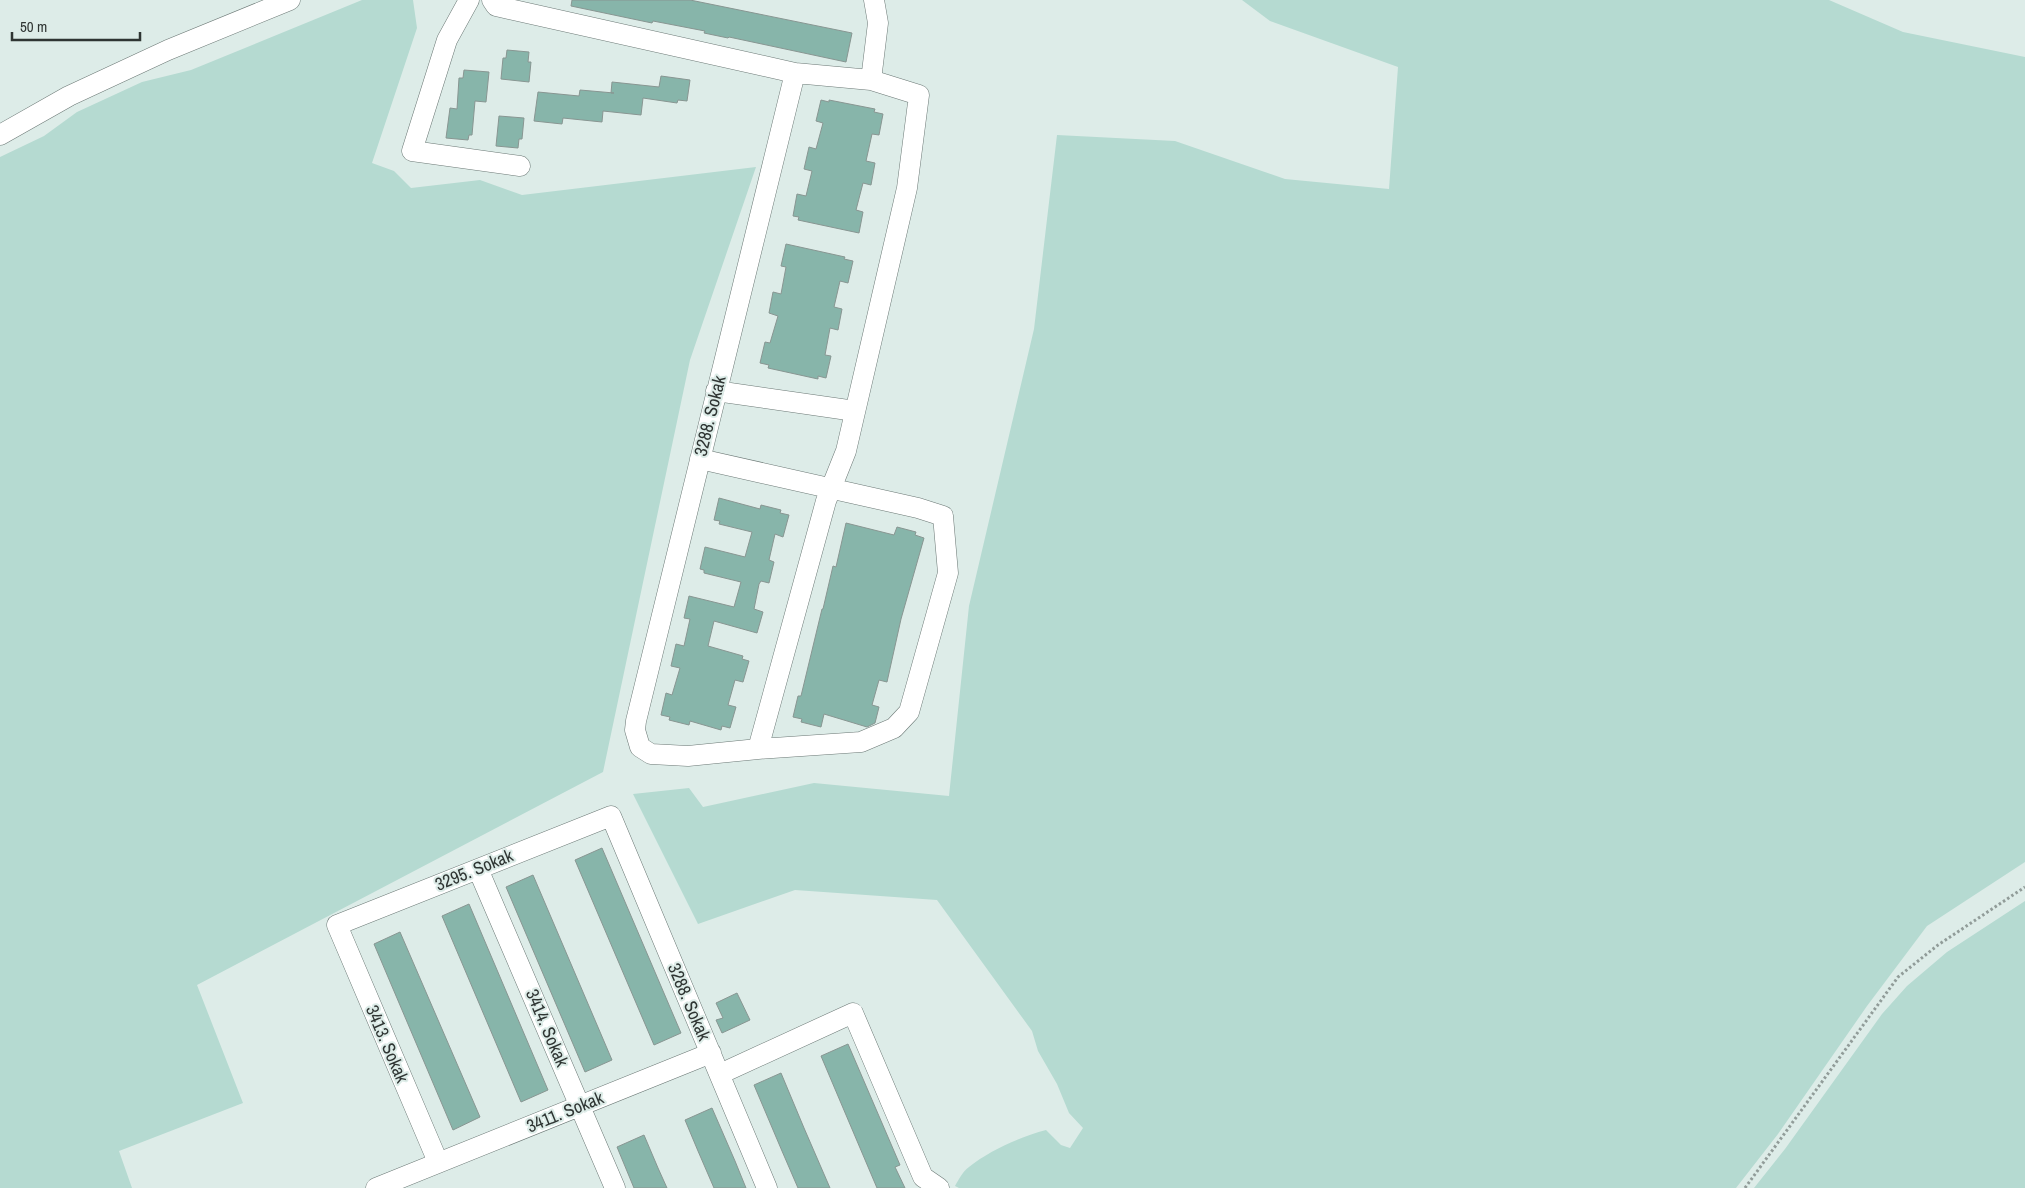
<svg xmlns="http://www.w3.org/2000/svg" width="2025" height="1188" font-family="'Archivo Narrow',sans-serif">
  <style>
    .green { fill: #b5dad1 }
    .building { fill: #87b5aa; stroke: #889692 }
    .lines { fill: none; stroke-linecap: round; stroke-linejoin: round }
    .street-casing { stroke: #6b7875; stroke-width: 21 }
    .path { stroke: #919c99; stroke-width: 3; stroke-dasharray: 2.5 2.5; stroke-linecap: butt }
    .street { stroke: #fff; stroke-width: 20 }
    .labels { text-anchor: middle; stroke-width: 4; stroke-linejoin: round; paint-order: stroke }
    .street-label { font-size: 18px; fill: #2f3533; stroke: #ddece8 }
  </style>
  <rect width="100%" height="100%" fill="#ddece8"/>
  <path class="green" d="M 362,0 L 413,0 L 417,28 L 372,163 L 394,171 L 411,188 L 480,180 L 522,195 L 756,167 L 690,360 L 603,772 L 197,985 L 243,1103 L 119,1151 L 132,1188 L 0,1188 L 0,157 L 44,136 L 77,112 L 142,82 L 191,70 Z
    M 1242,0 L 1829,0 L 1903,32 L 2025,57 L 2025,862 L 1927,926 L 1867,1006 L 1778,1134 L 1736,1188 L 959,1188 L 955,1186 C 959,1179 963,1171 969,1167 C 990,1150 1020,1137 1046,1130 L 1061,1145 L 1070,1148 L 1083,1128 L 1069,1113 L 1057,1084 L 1038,1051 L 1032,1031 L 937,900 L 795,890 L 698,924 L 633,794 L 689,788 L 703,807 L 814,783 L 949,796 L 969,606 L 1034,329 L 1057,135 L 1175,141 L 1285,179 L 1389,189 L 1398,67 L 1270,21 Z
    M 2025,901 L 2025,1188 L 1754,1188 L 1785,1149 L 1882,1014 L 1907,986 L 1947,952 Z"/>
  <path class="building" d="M 572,0 L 690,0 L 852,33 L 846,62 L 729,37 L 728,38 L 704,33 L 705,31 L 653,21 L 652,23 L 571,6 Z
    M 507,50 L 529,52 L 528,62 L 531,62 L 529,82 L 501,79 L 503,58 L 506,58 Z
    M 464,70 L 489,72 L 486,102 L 475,101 L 472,135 L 469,135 L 468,140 L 446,138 L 450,108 L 457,109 L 459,78 L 463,78 Z
    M 661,76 L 690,80 L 687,101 L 678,100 L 677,103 L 643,98 L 641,115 L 603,111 L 602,122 L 563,118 L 562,124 L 534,121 L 538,92 L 579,96 L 580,90 L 614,93 L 611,93 L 612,82 L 659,87 Z
    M 821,100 L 829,102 L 829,100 L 875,109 L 874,112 L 883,114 L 879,135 L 872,134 L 866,161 L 875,163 L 871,185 L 863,183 L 856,210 L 863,212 L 859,233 L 798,220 L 799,217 L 793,216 L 797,194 L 806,196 L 812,171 L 804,169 L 809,147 L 816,149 L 823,123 L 816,121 Z
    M 499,116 L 524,118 L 522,139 L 519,139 L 518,148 L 496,146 Z
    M 786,244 L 845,257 L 844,259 L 853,261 L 848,283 L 840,281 L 834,307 L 842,309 L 838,330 L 830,328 L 825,355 L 831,356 L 826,378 L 818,376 L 818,379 L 768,368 L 769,365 L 760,363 L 765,342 L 770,343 L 778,316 L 769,313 L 773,292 L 781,294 L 786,267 L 781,266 Z
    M 719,498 L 760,509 L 761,505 L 781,510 L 780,513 L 789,515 L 783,537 L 775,534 L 769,560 L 774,562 L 769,583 L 761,581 L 759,584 L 754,609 L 763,612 L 757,633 L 714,621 L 708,646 L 743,656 L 742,659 L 749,661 L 743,682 L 735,680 L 728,705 L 736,707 L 730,728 L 722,726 L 721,730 L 690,721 L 689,725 L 669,720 L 670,717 L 661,715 L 666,693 L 672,695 L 680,668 L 671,666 L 676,644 L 684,646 L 690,619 L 684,618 L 689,596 L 734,607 L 741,582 L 704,573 L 704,570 L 700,569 L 705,547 L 745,557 L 752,532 L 719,524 L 720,521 L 714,520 Z
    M 846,523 L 894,535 L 897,527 L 916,532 L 915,535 L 924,538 L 901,619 L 887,682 L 879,680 L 872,705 L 879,707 L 875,723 L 867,727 L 824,714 L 821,727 L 801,722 L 802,719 L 793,717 L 798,696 L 801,696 L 822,609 L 823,609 L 833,566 L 836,567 Z
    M 602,848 L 681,1033 L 654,1045 L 575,860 Z
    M 533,875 L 612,1060 L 585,1072 L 506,887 Z
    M 469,904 L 548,1090 L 521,1102 L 442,916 Z
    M 400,932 L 480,1117 L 453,1130 L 374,944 Z
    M 737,993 L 750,1020 L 722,1033 L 716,1020 L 723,1018 L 716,1003 Z
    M 848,1044 L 900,1165 L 895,1167 L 905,1188 L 877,1188 L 821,1056 Z
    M 781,1073 L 804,1128 L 830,1188 L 798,1188 L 782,1151 L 754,1085 Z
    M 712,1108 L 735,1161 L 746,1188 L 714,1188 L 698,1151 L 685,1120 Z
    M 644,1135 L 658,1168 L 667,1188 L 634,1188 L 617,1147 Z"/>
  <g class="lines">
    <g class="street-casing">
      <path id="street" d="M 469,0 L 447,40 L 412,151 L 520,166
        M 492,0 L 496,6 L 795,73 L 871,80
        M 795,73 L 636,721 L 635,730 L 640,747 L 651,754 L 688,756 L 758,749 L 826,501 L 846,451 L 907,188 L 919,95 L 871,80 L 878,23 L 874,0
        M 0,135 L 69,96 L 168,50 L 290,0
        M 716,391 L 855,411
        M 700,459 L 918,508 L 943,516 L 948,573 L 909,712 L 894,728 L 861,742 L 758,749
        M 478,869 L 615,1188
        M 720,1074 L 853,1013 L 923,1177 L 939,1188
        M 438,1162 L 337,925 L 611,816 L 767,1188
        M 376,1188 L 711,1053"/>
    </g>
    <path class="path" d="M 1745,1188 L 1898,977 L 1938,945 L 2025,887"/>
    <use href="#street" class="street"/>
  </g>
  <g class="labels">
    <g class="street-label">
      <text transform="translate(710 416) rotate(-76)" y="6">3288. Sokak</text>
      <text transform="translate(474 870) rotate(-22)" y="6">3295. Sokak</text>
      <text transform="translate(689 1002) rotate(67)" y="6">3288. Sokak</text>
      <text transform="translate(547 1028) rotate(67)" y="6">3414. Sokak</text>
      <text transform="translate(387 1044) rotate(67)" y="6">3413. Sokak</text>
      <text transform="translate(565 1112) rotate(-22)" y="6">3411. Sokak</text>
    </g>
  </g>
  <path d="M12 32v8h128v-8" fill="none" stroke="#2f3533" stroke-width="2.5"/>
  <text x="20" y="32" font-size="15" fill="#2f3533" stroke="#ddece8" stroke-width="4" paint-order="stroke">50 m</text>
</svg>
